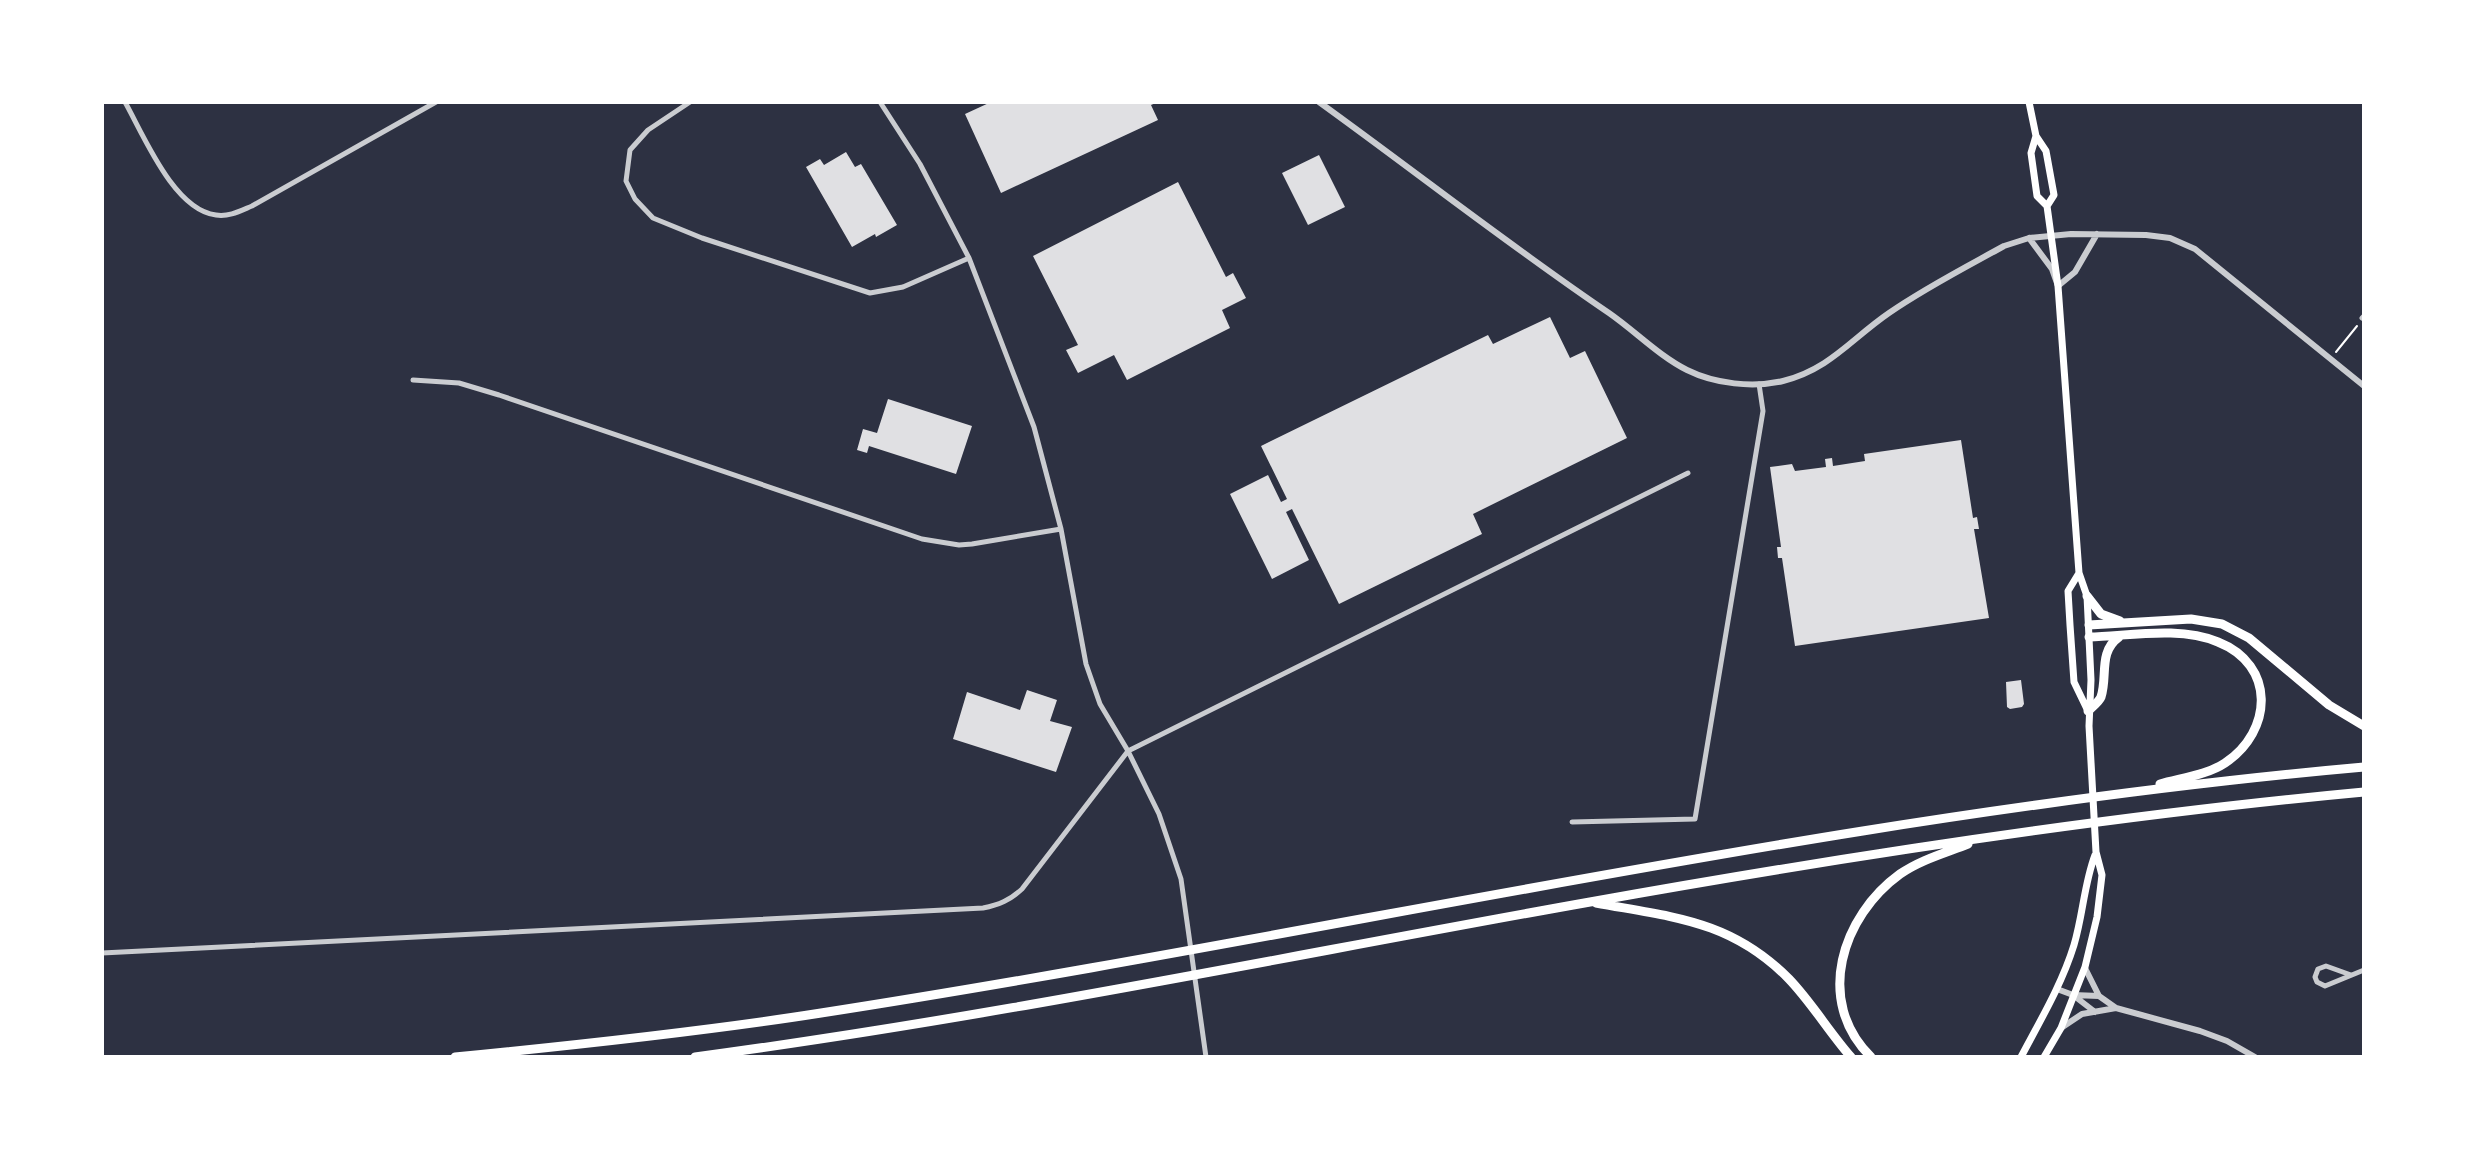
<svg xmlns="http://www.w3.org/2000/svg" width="2466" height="1159" font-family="Lato,sans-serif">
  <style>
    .building { fill: #e0e0e3 }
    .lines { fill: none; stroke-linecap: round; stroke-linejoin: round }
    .path { stroke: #fff; stroke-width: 2 }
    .minor { stroke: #caccd0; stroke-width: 5 }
    .tertiary { stroke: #caccd0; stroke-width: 6 }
    .secondary { stroke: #fff; stroke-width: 7 }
    .motorway { stroke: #fff; stroke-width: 9 }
  </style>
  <rect width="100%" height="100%" fill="#2d3142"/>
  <path class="building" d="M 991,102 L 1158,102 L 1151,105 L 1158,120 L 1001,193 L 965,114 Z
    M 846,152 L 855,167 L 861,164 L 897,225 L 876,237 L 875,234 L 852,247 L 806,167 L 820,159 L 824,165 Z
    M 1319,155 L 1345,207 L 1308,225 L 1282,173 Z
    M 1178,182 L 1226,277 L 1233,273 L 1246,298 L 1222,310 L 1230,328 L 1127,380 L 1114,355 L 1078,373 L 1066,350 L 1078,345 L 1033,256 Z
    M 1550,317 L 1570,358 L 1585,351 L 1627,438 L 1473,514 L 1482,534 L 1339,604 L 1292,509 L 1286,512 L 1309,560 L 1272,579 L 1230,494 L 1268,475 L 1281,502 L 1287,499 L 1261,446 L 1488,335 L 1493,344 Z
    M 888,399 L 972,426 L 956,474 L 869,446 L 867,453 L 857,450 L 863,429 L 877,433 Z
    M 1961,440 L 1973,518 L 1977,517 L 1979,529 L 1974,529 L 1989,618 L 1795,646 L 1782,558 L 1778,558 L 1777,547 L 1781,547 L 1770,467 L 1792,464 L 1795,471 L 1826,467 L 1825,459 L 1832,458 L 1833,466 L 1865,461 L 1864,454 Z
    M 2021,680 L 2024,704 L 2022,707 L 2010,709 L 2007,707 L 2006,682 Z
    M 1027,690 L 1057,700 L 1050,721 L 1072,727 L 1056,772 L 953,739 L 967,692 L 1020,710 Z"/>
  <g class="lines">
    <path class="path" d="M 2336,352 L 2357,326"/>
    <path class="minor" d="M 125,102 C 144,136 174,210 216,215 C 229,217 240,211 252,206 L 436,102
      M 690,102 L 648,130 L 630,150 L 626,181 L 635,199 L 653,218 L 702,238 L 870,293 L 903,287 L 969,258
      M 880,102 L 920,164 L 969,258 L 1034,427 L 1061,529 L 1086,664 L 1100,704 L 1128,751 L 1159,814 L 1181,879 L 1206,1057
      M 2362,318 L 2364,316
      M 413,380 L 459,383 L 499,395 L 922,539 L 959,545 L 972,544 L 1061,529
      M 1572,822 L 1695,819 L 1763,411 L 1759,384
      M 102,953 L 983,908 C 999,905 1010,900 1022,889 L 1128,751 L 1688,473
      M 2351,975 L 2326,966 L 2318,969 L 2315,977 L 2317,982 L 2325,986 L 2364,970"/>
    <path class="tertiary" d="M 1319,102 C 1416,172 1510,246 1609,313 C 1635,331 1659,356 1687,370 C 1715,384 1753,388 1783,381 C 1830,369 1851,339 1889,313 C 1925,288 1966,267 2004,246 L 2029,238 L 2071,234 L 2146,235 L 2170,238 L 2195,249 L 2364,386
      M 2029,238 L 2052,269 L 2058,286 L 2075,272 L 2097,234
      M 2085,968 L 2099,996 L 2116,1008 L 2200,1031 L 2227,1041 L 2255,1057
      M 2057,989 L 2073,995 L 2095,1012
      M 2073,995 L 2099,996
      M 2061,1028 L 2082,1014 L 2116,1008"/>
    <path class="secondary" d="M 2029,102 L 2036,136 L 2046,151 L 2054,195 L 2047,206
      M 2036,136 L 2031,153 L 2037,196 L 2047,206 L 2058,286 L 2079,573 L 2087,596 L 2091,680 L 2089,726 L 2096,852 L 2102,875 L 2097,917 L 2085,967 L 2061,1028 L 2044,1057
      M 2079,573 L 2068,591 L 2070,625 L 2074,682 L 2087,709
      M 2021,1057 C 2040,1021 2062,984 2074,945 C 2083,915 2084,884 2095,855"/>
    <path class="motorway" d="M 2087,596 L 2101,614 L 2120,621
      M 2089,625 L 2191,619 L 2222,624 L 2249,638 L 2329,705 L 2364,726
      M 2089,637 C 2130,636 2179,626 2218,642 C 2276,665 2273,731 2225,763 C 2207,775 2181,778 2160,784
      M 2088,711 C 2092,707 2099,702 2101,697 C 2108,676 2098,652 2119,637
      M 1596,903 C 1672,917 1731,920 1789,979 C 1812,1003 1829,1032 1851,1057
      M 455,1057 C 577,1045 700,1032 821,1013 C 1336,933 1844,813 2364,767
      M 695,1057 C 995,1017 1292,955 1590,902 C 1847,856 2105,816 2364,792
      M 1871,1057 C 1814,1001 1842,916 1900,874 C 1920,860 1945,853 1968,844"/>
  </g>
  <rect width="2466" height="1159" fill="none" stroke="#ffffff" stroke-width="208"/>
</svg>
